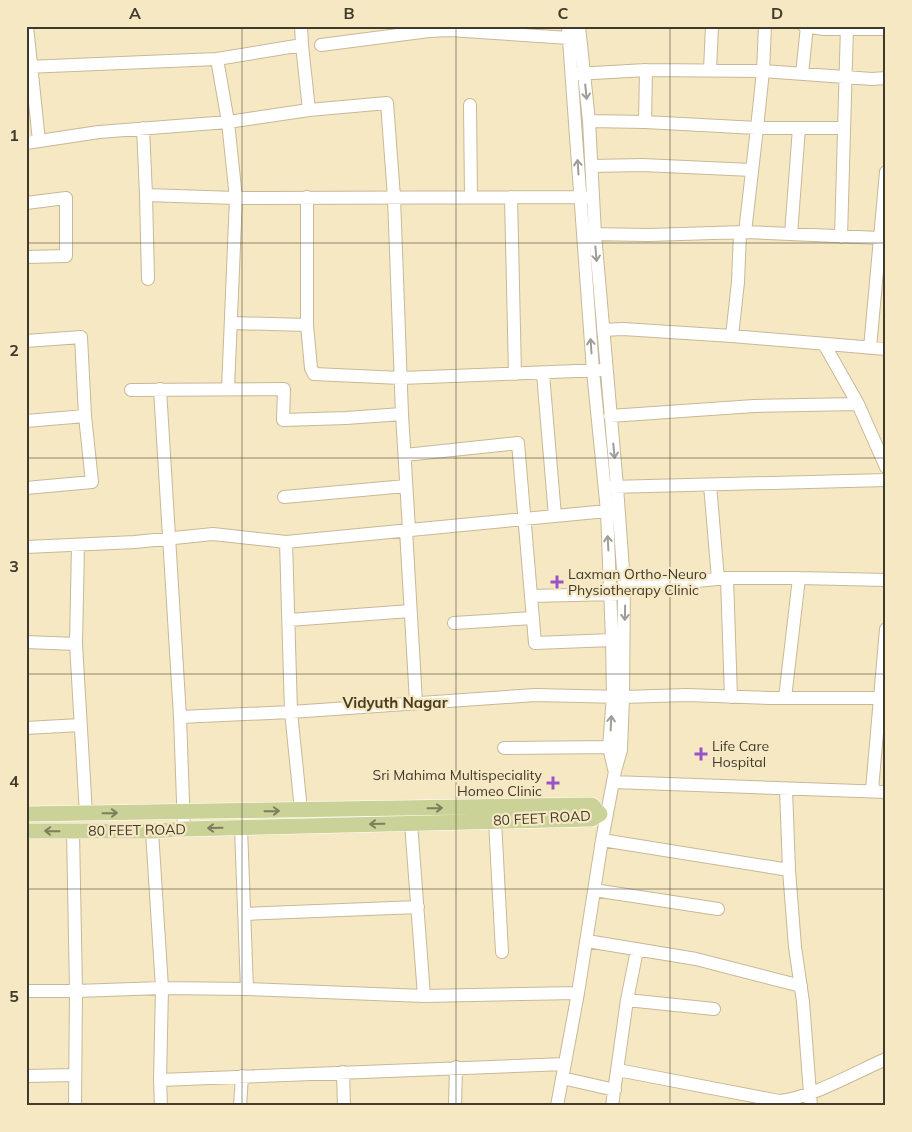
<svg xmlns="http://www.w3.org/2000/svg" width="912" height="1132" font-family="Mulish,sans-serif">
  <style>
    .lines { fill: none; stroke-linecap: round; stroke-linejoin: round }
    .minor-casing { stroke: #c7b997; stroke-width: 14 }
    .major-casing { stroke: #fff; stroke-width: 16 }
    .minor { stroke: #fff; stroke-width: 12 }
    .major { stroke: #cad298; stroke-width: 15 }
    .oneway { stroke: #a09c96 }
    .oneway2 { stroke: #7e7e5d }
    .grid { fill: none; stroke: #403a2c; stroke-width: 1; stroke-opacity: 0.55 }
    .poi-dot { fill: #9953c8; stroke: #f7e8c4; stroke-width: 2 }
    .labels { text-anchor: middle; stroke-width: 4.5; stroke-linejoin: round; paint-order: stroke }
    .poi-label { font-size: 14px; fill: #403a2c; stroke: #f7e8c4; text-anchor: start }
    .street-label { font-size: 14px; fill: #403a2c; stroke: #f7e8c4 }
    .neighbourhood-label { font-size: 15px; font-weight: bold; fill: #483c1d; stroke: #f7e8c4 }
    .neatline { fill: none; stroke: #403a2c; stroke-width: 2 }
    .grid-label { font-size: 16px; text-anchor: middle; font-weight: bold; fill: #403a2c }
  </style>
  <rect width="100%" height="100%" fill="#f7e8c4"/>
  <g class="lines">
    <g class="minor-casing">
      <path id="minor" d="M 27,26 L 39,141
        M 301,26 L 302,45 L 309,110
        M 568,26 L 593,371 L 607,511 L 612,640 L 613,696 L 609,747 L 614,769
        M 804,26 L 824,29 L 886,29
        M 321,45 L 429,31 L 450,30 L 569,38
        M 217,59 L 302,45
        M 26,67 L 217,59 L 228,122 L 309,110 L 387,103 L 394,197 L 402,414
        M 646,70 L 645,122 L 757,128 L 763,71 L 872,79 L 886,78
        M 710,70 L 712,26
        M 576,74 L 646,70 L 763,71 L 765,26
        M 802,74 L 807,26
        M 470,105 L 471,197
        M 589,121 L 645,122
        M 143,128 L 146,195
        M 26,143 L 99,132 L 228,122 L 236,198 L 588,197
        M 592,166 L 642,165 L 752,170
        M 886,172 L 880,238 L 886,239
        M 307,197 L 307,325 L 311,368 L 314,374 L 401,378 L 601,370
        M 511,197 L 515,374
        M 26,203 L 66,198 L 66,256 L 26,257
        M 745,232 L 880,238 L 870,348
        M 587,234 L 649,235 L 745,232 L 757,128 L 844,128
        M 791,234 L 799,128
        M 841,237 L 847,26
        M 148,279 L 146,195 L 236,198 L 228,389
        M 231,323 L 307,325
        M 603,330 L 623,329 L 732,336 L 738,282 L 740,233
        M 732,336 L 886,349
        M 26,341 L 81,337 L 85,416 L 92,482 L 26,488
        M 824,344 L 858,404
        M 543,374 L 555,516
        M 160,389 L 180,717 L 184,829
        M 131,390 L 284,389 L 283,420 L 346,418 L 402,414 L 409,530
        M 610,416 L 754,406 L 858,404 L 886,467
        M 26,421 L 85,416
        M 405,455 L 518,443 L 535,643 L 612,640
        M 710,485 L 718,579
        M 611,487 L 886,480
        M 284,497 L 406,486
        M 406,530 L 416,702
        M 286,542 L 607,511
        M 26,547 L 135,542 L 213,534 L 286,542 L 291,712 L 535,695 L 623,697 L 687,695 L 770,698 L 886,698
        M 727,578 L 731,697
        M 624,583 L 647,586 L 727,578 L 799,578 L 886,580
        M 531,596 L 617,594
        M 289,620 L 410,611
        M 454,623 L 533,618
        M 26,642 L 76,644 L 86,814
        M 76,644 L 78,545
        M 785,698 L 799,578
        M 180,717 L 291,712 L 301,810
        M 26,728 L 80,725
        M 504,748 L 609,747
        M 613,782 L 886,792
        M 786,789 L 789,870 L 795,947 L 803,1002 L 811,1106
        M 872,790 L 886,629
        M 495,821 L 502,952
        M 411,823 L 424,996
        M 241,828 L 247,989
        M 602,840 L 789,870
        M 594,890 L 718,909
        M 244,914 L 418,907
        M 587,941 L 696,959 L 801,986
        M 26,991 L 76,991 L 73,831
        M 627,1000 L 714,1009
        M 618,1070 L 779,1101 C 811,1098 856,1072 886,1059
        M 343,1072 L 344,1106
        M 26,1076 L 75,1075
        M 562,1078 L 615,1090
        M 160,1080 L 162,988 L 247,989 L 424,996 L 578,993
        M 75,1106 L 76,991 L 162,988 L 152,831
        M 161,1106 L 160,1080 L 564,1064
        M 240,1106 L 242,1076
        M 455,1106 L 456,1067
        M 557,1106 L 578,993 L 602,840 L 615,771 L 621,750 L 623,697 L 624,583 L 617,487 L 595,234 L 589,121 L 579,26
        M 612,1106 L 627,1000 L 637,950"/>
    </g>
    <g class="major-casing">
      <path id="major" d="M 26,814 L 592,805 L 600,814 L 592,819 L 184,829 L 152,831 L 26,831"/>
    </g>
    <use href="#minor" class="minor"/>
    <use href="#major" class="major"/>
  </g>
  <defs><path id="oneway-shaft" d="M-6 0H5M1.5-3L5.5 0L1.5 3" fill="none" stroke-width="1.6" stroke-linecap="round" stroke-linejoin="round" transform="scale(1.25)"/></defs>
  <g class="oneway">
    <use href="#oneway-shaft" transform="translate(586 92) rotate(84)"/>
    <use href="#oneway-shaft" transform="translate(578 167) rotate(-94)"/>
    <use href="#oneway-shaft" transform="translate(596 254) rotate(85)"/>
    <use href="#oneway-shaft" transform="translate(591 346) rotate(-94)"/>
    <use href="#oneway-shaft" transform="translate(614 451) rotate(84)"/>
    <use href="#oneway-shaft" transform="translate(608 543) rotate(-93)"/>
    <use href="#oneway-shaft" transform="translate(625 613) rotate(91)"/>
    <use href="#oneway-shaft" transform="translate(611 723) rotate(-87)"/>
  </g>
  <g class="oneway2">
    <use href="#oneway-shaft" transform="translate(435 808) rotate(-1)"/>
    <use href="#oneway-shaft" transform="translate(272 811) rotate(-1)"/>
    <use href="#oneway-shaft" transform="translate(110 813) rotate(-1)"/>
    <use href="#oneway-shaft" transform="translate(377 824) rotate(179)"/>
    <use href="#oneway-shaft" transform="translate(215 828) rotate(179)"/>
    <use href="#oneway-shaft" transform="translate(52 831) rotate(-179)"/>
  </g>
  <path class="grid" d="M 242,26 L 242,1106M 456,26 L 456,1106M 670,26 L 670,1106M 26,243 L 886,243M 26,458 L 886,458M 26,674 L 886,674M 26,889 L 886,889"/>
  <g class="poi-dot">
    <path d="M554.5 574.5h5v5h5v5h-5v5h-5v-5h-5v-5h5z"/>
    <path d="M698.5 746.5h5v5h5v5h-5v5h-5v-5h-5v-5h5z"/>
    <path d="M550.5 775.5h5v5h5v5h-5v5h-5v-5h-5v-5h5z"/>
  </g>
  <g class="labels">
    <g class="poi-label">
      <text x="568" y="579">Laxman Ortho-Neuro<tspan x="568" dy="16">Physiotherapy Clinic</tspan></text>
      <text x="712" y="751">Life Care<tspan x="712" dy="16">Hospital</tspan></text>
      <text x="542" y="780" text-anchor="end">Sri Mahima Multispeciality<tspan x="542" dy="16">Homeo Clinic</tspan></text>
    </g>
    <g class="street-label">
      <text transform="translate(542 818) rotate(-3)" y="5">80 FEET ROAD</text>
      <text transform="translate(137 830) rotate(-1)" y="5">80 FEET ROAD</text>
    </g>
    <g class="neighbourhood-label">
      <text x="395" y="708">Vidyuth Nagar</text>
    </g>
  </g>
  <rect width="912" height="1132" fill="none" stroke="#f7e8c4" stroke-width="55"/>
  <rect x="28" y="28" width="856" height="1076" class="neatline"/>
  <g class="grid-label">
    <text x="135" y="19">A</text>
    <text x="349" y="19">B</text>
    <text x="563" y="19">C</text>
    <text x="777" y="19">D</text>
    <text x="14" y="141">1</text>
    <text x="14" y="356">2</text>
    <text x="14" y="572">3</text>
    <text x="14" y="787">4</text>
    <text x="14" y="1002">5</text>
  </g>
</svg>
